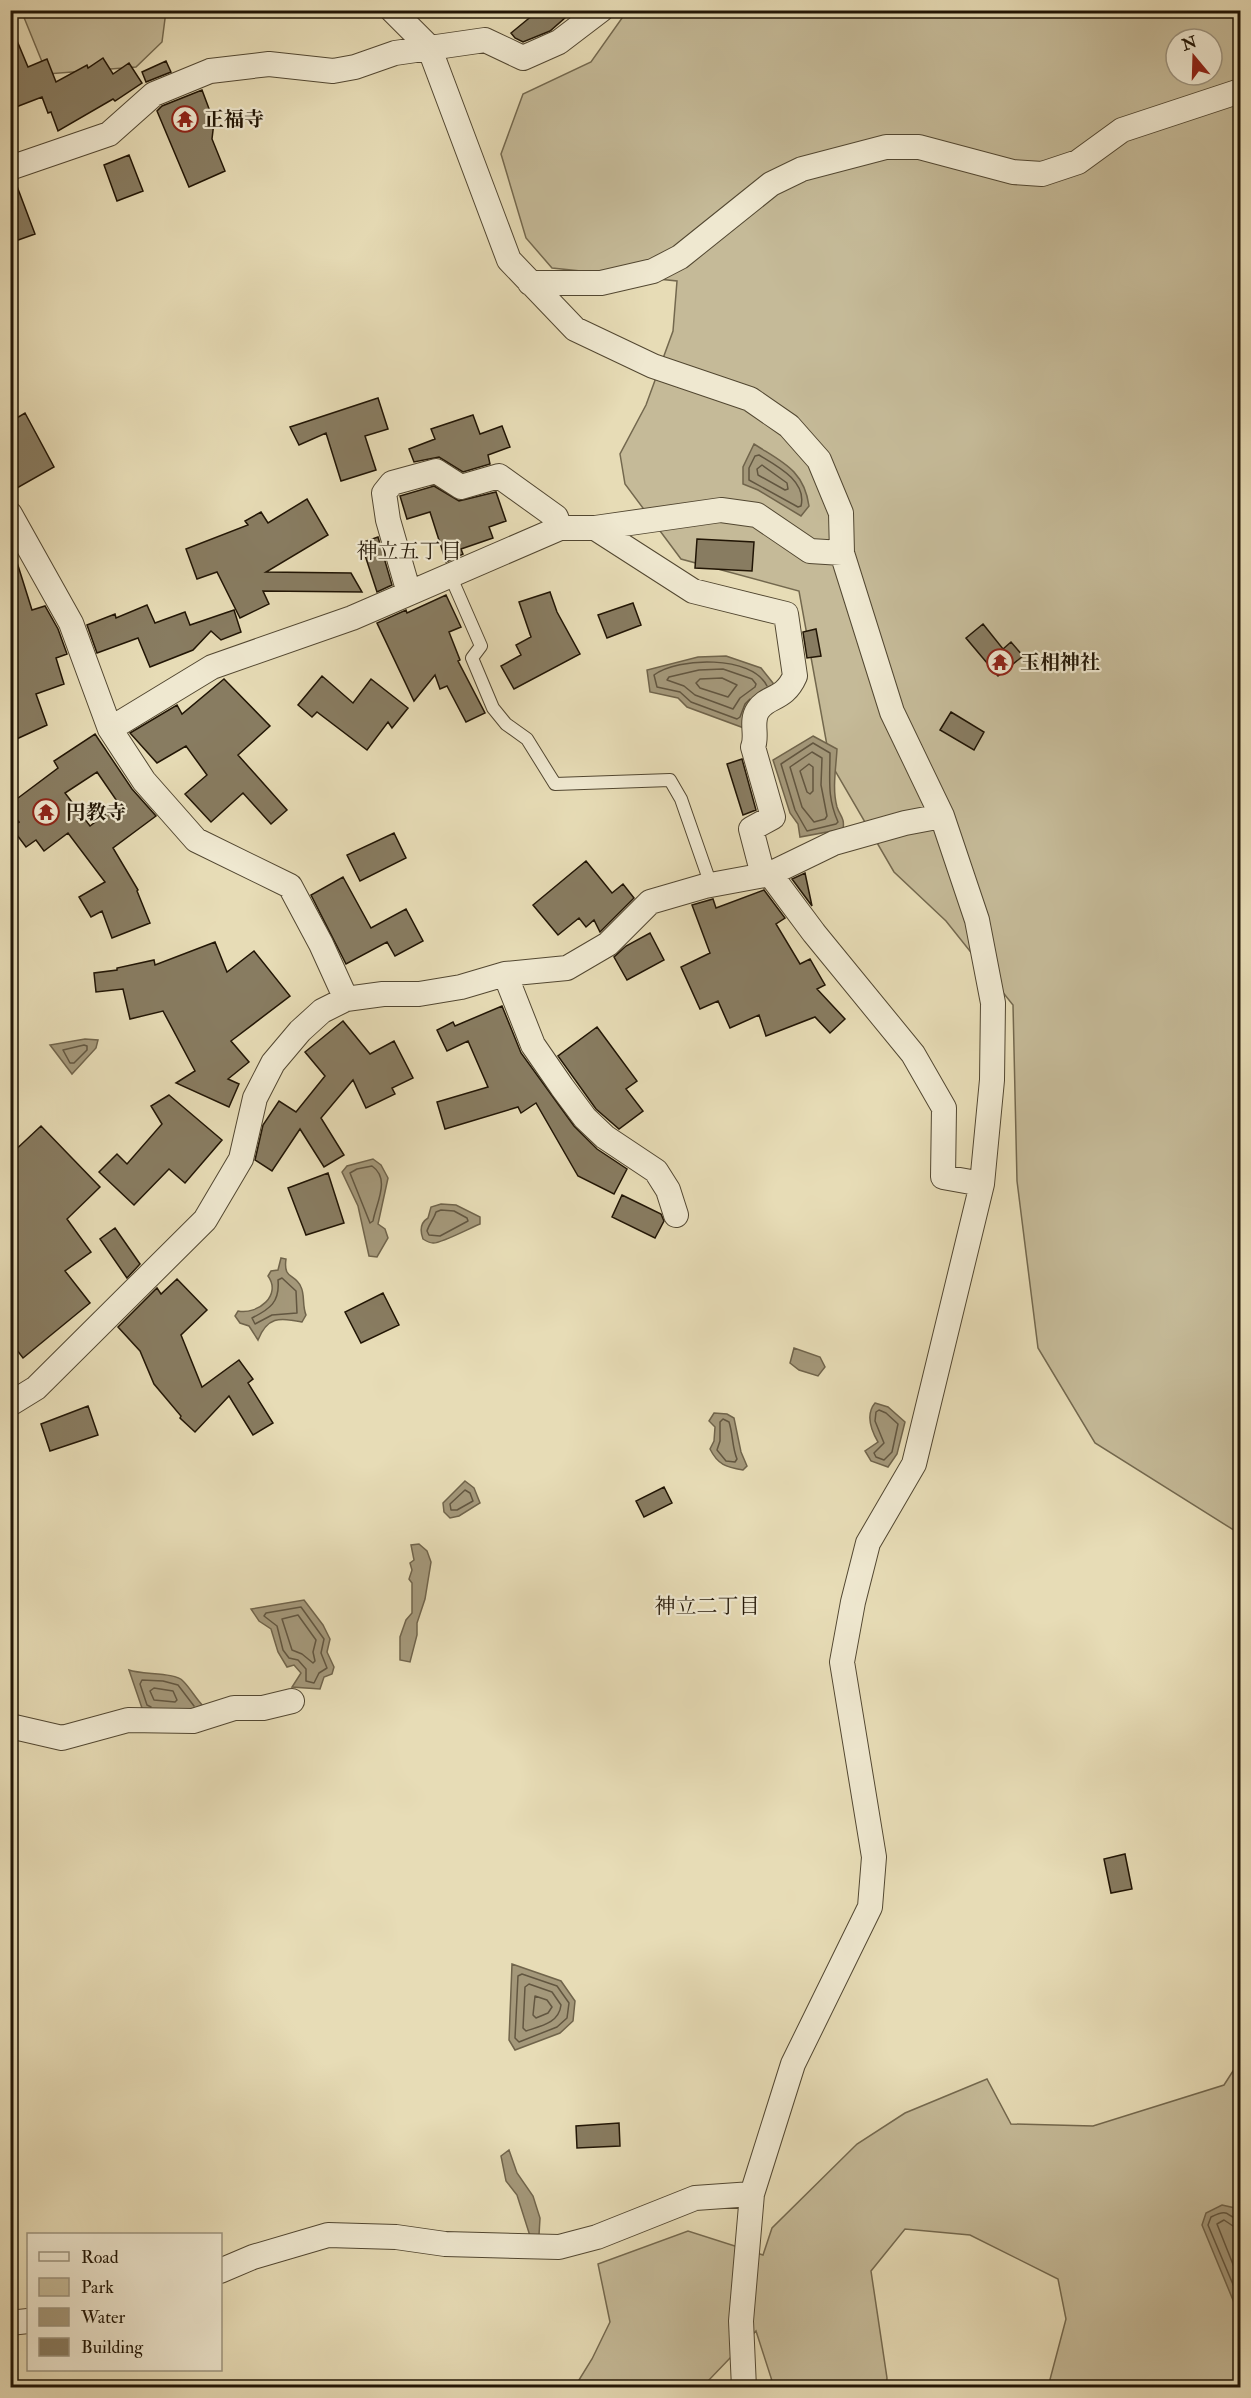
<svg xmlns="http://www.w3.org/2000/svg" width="1251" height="2398" font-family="'IM FELL Double Pica','Noto Serif JP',serif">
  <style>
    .green { fill: #c5ba98; stroke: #73684e; stroke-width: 1.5; fill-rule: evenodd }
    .water { fill: #a4987a; stroke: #70644b; stroke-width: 1.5 }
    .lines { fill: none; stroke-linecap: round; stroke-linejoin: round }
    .shore { stroke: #625640; stroke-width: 1.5 }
    .building { fill: #887c61; stroke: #211505; stroke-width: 1.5; fill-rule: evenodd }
    .service-casing { stroke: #524731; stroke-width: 14 }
    .minor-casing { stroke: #524731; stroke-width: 26 }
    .service { stroke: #efe8d0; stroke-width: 12 }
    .minor { stroke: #efe8d0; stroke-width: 24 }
    .labels { text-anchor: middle; stroke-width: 4.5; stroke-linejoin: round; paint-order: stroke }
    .poi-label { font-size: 20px; font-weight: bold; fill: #211505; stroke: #efe8d0; text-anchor: start }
    .neighbourhood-label { font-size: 21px; fill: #211505; stroke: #efe8d0 }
  </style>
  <rect width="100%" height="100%" fill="#e7dcb6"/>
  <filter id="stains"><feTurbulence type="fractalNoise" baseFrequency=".00333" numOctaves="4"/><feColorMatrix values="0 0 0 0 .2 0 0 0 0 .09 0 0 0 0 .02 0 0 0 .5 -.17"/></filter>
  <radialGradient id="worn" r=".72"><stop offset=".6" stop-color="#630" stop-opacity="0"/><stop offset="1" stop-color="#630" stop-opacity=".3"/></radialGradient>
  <path class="green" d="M 11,11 L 166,11 L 162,42 L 136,67 L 47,74 L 23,15 Z
    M 627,11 L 1240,11 L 1240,1534 L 1095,1443 L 1038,1348 L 1017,1181 L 1013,1005 L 946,921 L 894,872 L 830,762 L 799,591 L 681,559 L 625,484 L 620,454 L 646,405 L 673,331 L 677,281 L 552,268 L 526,238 L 501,154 L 523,94 L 591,62 ZM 1176,39 L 1212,39 L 1212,75 L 1176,75 Z
    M 1240,2060 L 1240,2387 L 1048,2387 L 1066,2319 L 1058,2279 L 970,2235 L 905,2229 L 871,2271 L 887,2378 L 886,2387 L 774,2387 L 756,2331 L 707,2382 L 706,2387 L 574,2388 L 592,2359 L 610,2322 L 598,2264 L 688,2231 L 763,2255 L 772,2228 L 857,2144 L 905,2113 L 987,2079 L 1011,2124 L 1093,2126 L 1224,2085 Z"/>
  <path class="water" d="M 754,444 C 782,462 804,470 809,506 L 801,516 L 758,490 L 743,484 L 743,467 Z
    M 726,656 L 761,668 L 773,683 L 772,694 L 744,728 L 687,707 L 678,698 L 650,692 L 647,670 L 698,657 Z
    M 813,736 L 837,749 C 836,768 832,789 837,807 C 840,816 845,818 843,829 L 800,837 L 798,824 L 790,813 L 773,760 Z
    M 85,1039 L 98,1040 L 96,1048 L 72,1074 L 50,1045 Z
    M 373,1159 L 381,1165 L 388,1178 L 378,1224 L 385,1229 L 388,1238 L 377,1257 L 369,1256 L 358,1206 L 342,1172 L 347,1166 Z
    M 441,1204 L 456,1205 L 480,1217 L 480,1224 C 470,1228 440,1244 433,1243 C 429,1243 426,1241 423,1239 C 420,1231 420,1223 428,1218 L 431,1207 Z
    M 281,1258 L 286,1259 C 283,1280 295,1273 301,1287 C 305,1295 302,1305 306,1315 L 302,1322 C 279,1317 267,1317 258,1340 L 249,1326 L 240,1323 L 235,1316 L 238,1311 C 258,1315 282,1295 268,1276 L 271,1271 L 278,1270 Z
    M 794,1348 L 820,1357 L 825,1367 L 818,1376 L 799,1370 L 790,1363 Z
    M 875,1403 L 888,1407 L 905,1422 L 897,1454 L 888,1467 L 871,1461 L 865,1451 L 878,1442 C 871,1430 865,1415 875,1403 Z
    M 714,1413 L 727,1414 L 734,1418 L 741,1452 L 747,1466 L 743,1470 C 726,1467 718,1465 710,1449 L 714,1441 L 715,1427 L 709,1421 Z
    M 465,1481 L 474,1488 L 480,1503 L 459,1516 L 450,1518 L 444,1512 L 443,1503 Z
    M 419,1544 L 427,1551 L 431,1562 L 425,1599 L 417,1623 L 417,1635 L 410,1662 L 400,1660 L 400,1637 L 406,1620 L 412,1613 L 412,1583 L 409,1579 L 412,1570 L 410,1563 L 414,1560 L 411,1545 Z
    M 304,1600 L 323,1625 L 330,1639 L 327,1652 L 334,1667 L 332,1674 L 324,1677 L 320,1689 L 292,1687 L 301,1673 L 294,1665 L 287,1667 L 278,1652 L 271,1629 L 259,1621 L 251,1609 Z
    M 129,1670 C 142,1675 175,1672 183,1681 C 191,1689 196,1699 204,1707 L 204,1713 L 143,1711 Z
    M 512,1964 L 561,1981 L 575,2001 L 573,2021 L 560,2033 L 515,2050 L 509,2040 Z
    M 509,2150 L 517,2173 L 533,2196 L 540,2218 L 539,2235 L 530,2236 L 517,2195 L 506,2181 L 501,2156 Z
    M 1222,2205 L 1235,2208 L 1240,2218 L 1240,2317 L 1202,2225 L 1206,2213 Z"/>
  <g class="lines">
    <path class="shore" d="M 759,455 C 777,466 807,481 801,506 L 798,507 L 749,480 L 749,468 L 755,456 Z
      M 762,465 L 787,483 L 788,489 L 785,490 L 758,475 L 757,469 Z
      M 723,669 L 752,679 L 756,684 L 755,687 L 740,698 L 733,709 L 695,695 L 684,686 L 667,680 L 669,677 L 699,670 Z
      M 722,678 L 737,685 L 728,697 L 700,688 L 696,683 L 700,679 Z
      M 750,699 L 745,704 L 740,717 L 737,719 L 691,702 L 680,692 L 657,687 L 654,675 C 678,657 752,655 767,686
      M 813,743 L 830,753 C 830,780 827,797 838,822 L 836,824 L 807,831 L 795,810 L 781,764 Z
      M 812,752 L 822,758 L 821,785 L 827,816 L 825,819 L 814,822 L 802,807 L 790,767 Z
      M 809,764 L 813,767 L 813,791 L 810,794 L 807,792 L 800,771 Z
      M 84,1045 L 87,1046 L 87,1050 L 74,1063 L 70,1063 L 63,1050 Z
      M 372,1166 C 391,1179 376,1203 373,1221 L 370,1223 L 350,1173 L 357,1169 Z
      M 441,1210 L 454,1211 L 467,1218 L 468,1221 L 440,1236 L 429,1235 L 427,1231 C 429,1224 434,1219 436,1212 Z
      M 282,1278 L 296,1291 L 297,1313 L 272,1315 L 255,1324 L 252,1318 C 270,1309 280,1302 278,1280 Z
      M 879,1410 L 886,1413 L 898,1424 L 892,1452 L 884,1460 L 876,1457 L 874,1453 L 884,1443 L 875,1421 L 876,1412 Z
      M 723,1419 L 729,1422 C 733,1434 732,1447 737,1459 L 735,1462 L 726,1461 L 717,1450 L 720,1441 L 720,1422 Z
      M 465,1490 L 470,1493 L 473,1501 L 457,1510 L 451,1510 L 450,1504 Z
      M 301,1607 L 324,1639 L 321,1653 L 327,1668 L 319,1673 L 314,1683 L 306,1681 L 306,1669 L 298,1660 L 289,1658 L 283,1650 L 277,1626 L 264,1616 L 266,1613 Z
      M 298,1615 L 316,1640 L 313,1652 L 315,1661 L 313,1663 L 302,1654 L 292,1650 L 282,1619 Z
      M 154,1688 L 173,1691 L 177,1700 L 175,1702 L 154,1700 L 150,1691 Z
      M 151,1707 L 147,1705 L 140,1684 L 142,1680 L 163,1681 L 178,1685 L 194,1706
      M 522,1974 L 557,1986 L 569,2003 L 567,2018 L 557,2027 L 519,2042 L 515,2038 L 518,1976 Z
      M 529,1984 L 552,1992 L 561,2005 C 559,2023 541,2026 526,2031 L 523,2028 L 525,1987 Z
      M 535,1996 L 547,2000 L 552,2007 L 548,2013 L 536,2018 L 533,2015 Z
      M 1240,2219 C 1225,2218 1232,2207 1211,2217 L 1208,2225 L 1240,2301
      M 1240,2227 L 1233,2226 L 1224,2220 L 1217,2224 L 1240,2282"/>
  </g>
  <path class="building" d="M 539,10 L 574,10 L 550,31 L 523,42 L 515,38 L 511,33 Z
    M 10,24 L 28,67 L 47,59 L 56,82 L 87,65 L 88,68 L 103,58 L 113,74 L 129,63 L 142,83 L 115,101 L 113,99 L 58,131 L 51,112 L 48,113 L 42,97 L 16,107 L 10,94 Z
    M 166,61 L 171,72 L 146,82 L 142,72 Z
    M 202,90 L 214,122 L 212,139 L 225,171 L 189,187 L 157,111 L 162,106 Z
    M 129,155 L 143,191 L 117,201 L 104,165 Z
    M 15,181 L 35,234 L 10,243 L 10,182 Z
    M 378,398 L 388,429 L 365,436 L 376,470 L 341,481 L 326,433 L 299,445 L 290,427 Z
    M 25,413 L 54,467 L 10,492 L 10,422 Z
    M 473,415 L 480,434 L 502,426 L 510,447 L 488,455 L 490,464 L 463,472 L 439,457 L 414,462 L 409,449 L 435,439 L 431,429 Z
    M 434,486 L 459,501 L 496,492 L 506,521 L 489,527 L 493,538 L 461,549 L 463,554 L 446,562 L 430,512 L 407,519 L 400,496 Z
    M 307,499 L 328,535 L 266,572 L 351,573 L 362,592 L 263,591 L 269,604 L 240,618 L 217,572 L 197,579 L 186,549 L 248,525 L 245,521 L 261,512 L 268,523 Z
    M 378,537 L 392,585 L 377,592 L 361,543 Z
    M 697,539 L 754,542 L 752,571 L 695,568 Z
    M 10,556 L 15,556 L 32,610 L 45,606 L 58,629 L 67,654 L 56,658 L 64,684 L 36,694 L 47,725 L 10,742 Z
    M 550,592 L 557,612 L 580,654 L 514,689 L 501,666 L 521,655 L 516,645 L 531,637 L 519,602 Z
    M 446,595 L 461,627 L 449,632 L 460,660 L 458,661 L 485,713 L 466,722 L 447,686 L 440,689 L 435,675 L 414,701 L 377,623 L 406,610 L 407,613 Z
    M 633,603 L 641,625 L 607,638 L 598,615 Z
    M 147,605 L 155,623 L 185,612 L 190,625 L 234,610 L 241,632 L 221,640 L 211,631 L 193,650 L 150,667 L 138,638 L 97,653 L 87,625 L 115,614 L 116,618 Z
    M 983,624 L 1003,649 L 1011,642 L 1023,656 L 998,676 L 966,638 Z
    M 816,629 L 821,656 L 807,658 L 803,632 Z
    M 322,676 L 353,703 L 371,679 L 408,708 L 392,728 L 388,722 L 367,750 L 317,712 L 312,717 L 298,705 Z
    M 224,679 L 270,726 L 238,755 L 287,810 L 271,824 L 243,793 L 211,822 L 185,794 L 207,775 L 186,746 L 157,763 L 130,733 L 177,705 L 182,714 Z
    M 951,712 L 984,732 L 974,750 L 940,730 Z
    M 95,734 L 132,789 L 156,816 L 113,848 L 138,890 L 137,891 L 150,923 L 112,938 L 102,911 L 91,917 L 79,897 L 105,882 L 68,833 L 44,851 L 36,840 L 26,847 L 11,827 L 19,822 L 10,811 L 10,804 L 58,768 L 54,761 ZM 97,772 L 119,804 L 90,826 L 65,793 Z
    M 742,759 L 756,810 L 743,815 L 727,764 Z
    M 394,833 L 406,858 L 360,881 L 347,855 Z
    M 586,861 L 612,893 L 623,884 L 634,898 L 600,932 L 594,920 L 586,927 L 579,918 L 558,935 L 533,905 Z
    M 805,873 L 812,906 L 792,879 Z
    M 343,877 L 371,928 L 406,909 L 423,941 L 395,956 L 387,942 L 346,964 L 311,895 Z
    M 764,890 L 785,918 L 776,924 L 800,964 L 810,959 L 825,985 L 817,989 L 845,1019 L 830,1033 L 815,1017 L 766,1036 L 759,1015 L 730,1028 L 718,1001 L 700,1009 L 681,967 L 710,953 L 692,905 L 713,899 L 716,908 Z
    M 650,933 L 664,960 L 627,980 L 614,957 L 626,946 Z
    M 215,942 L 227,972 L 254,951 L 290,996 L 231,1041 L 249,1062 L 228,1079 L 239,1084 L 229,1107 L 176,1083 L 195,1071 L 163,1011 L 130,1019 L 123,989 L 96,992 L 94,973 L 117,970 L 117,968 L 154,960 L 155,965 Z
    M 502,1006 L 521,1053 L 574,1126 L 597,1149 L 627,1169 L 614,1194 L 578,1176 L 536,1103 L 521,1113 L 518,1107 L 445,1129 L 437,1102 L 488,1087 L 468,1041 L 447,1051 L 437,1030 L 453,1022 L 455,1026 Z
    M 343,1021 L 370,1054 L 394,1041 L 413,1078 L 392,1088 L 395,1094 L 366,1108 L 353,1080 L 321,1118 L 344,1155 L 324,1167 L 300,1129 L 272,1171 L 255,1160 L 263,1125 L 279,1101 L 296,1112 L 325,1076 L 305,1052 Z
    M 597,1027 L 637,1081 L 626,1089 L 643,1111 L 619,1129 L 596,1109 L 558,1056 Z
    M 169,1095 L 222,1140 L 185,1183 L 169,1169 L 134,1205 L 99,1172 L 117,1154 L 127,1164 L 162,1124 L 151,1106 Z
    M 41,1126 L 100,1187 L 67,1219 L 91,1252 L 65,1271 L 90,1303 L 23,1358 L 10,1341 L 10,1155 Z
    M 328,1173 L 344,1223 L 306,1235 L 288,1188 Z
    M 622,1195 L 661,1214 L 664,1221 L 655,1238 L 612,1217 Z
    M 115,1228 L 140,1264 L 127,1278 L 100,1239 Z
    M 177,1279 L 207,1310 L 181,1335 L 202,1387 L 239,1360 L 253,1379 L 248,1383 L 273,1423 L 253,1435 L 229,1396 L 195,1432 L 180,1418 L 181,1416 L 154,1384 L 140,1351 L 118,1327 L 157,1288 L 161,1294 Z
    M 383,1293 L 399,1325 L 361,1343 L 345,1312 Z
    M 88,1406 L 98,1435 L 50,1451 L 41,1424 Z
    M 664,1487 L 672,1503 L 644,1517 L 636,1501 Z
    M 1125,1854 L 1132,1889 L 1111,1893 L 1104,1859 Z
    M 619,2123 L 620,2146 L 577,2148 L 576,2126 Z"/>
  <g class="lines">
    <g class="service-casing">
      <path id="service" d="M 450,575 L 481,646 L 472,658 L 493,708 L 506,724 L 527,739 L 555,784 L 670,780 L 681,799 L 711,885"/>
    </g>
    <g class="minor-casing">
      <path id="minor" d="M 392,10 L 429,47 L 509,260 L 575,329 L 653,366 L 750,399 L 789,426 L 819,460 L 841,513 L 842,553 L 892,712 L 942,816 L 977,920 L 993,1003 L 992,1080 L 982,1184 L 914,1464 L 868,1543 L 853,1602 L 842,1662 L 874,1857 L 870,1907 L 793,2064 L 752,2194 L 741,2321 L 744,2388
        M 10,168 L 109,134 L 154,94 L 210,71 L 269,64 L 333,71 L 355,67 L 395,53 L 485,40 L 523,58 L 559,42 L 601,10
        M 530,283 L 601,283 L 653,271 L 680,257 L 771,184 L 802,169 L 886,147 L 919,147 L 1013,172 L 1042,174 L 1078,162 L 1122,130 L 1240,91
        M 10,514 L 71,623 L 110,729 L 144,781 L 196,840 L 290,886 L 321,944 L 346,999
        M 595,528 L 693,591 L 786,614 L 795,676 C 784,701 768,695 758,710 C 750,722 758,735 753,747 L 773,817 L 751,829 L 763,875
        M 409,593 L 388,520 L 384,493 L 392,483 L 436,471 L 461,487 L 499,476 L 556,517 L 560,528
        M 110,729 L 212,667 L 352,618 L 560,528 L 595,528 L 721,510 L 757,515 L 810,551 L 842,553
        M 770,874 L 814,933 L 913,1054 L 944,1108 L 943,1177 L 982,1184
        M 505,974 L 533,1045 L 562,1087 L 585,1118 L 605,1137 L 656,1171 L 668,1190 L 676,1215
        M 10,1404 L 36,1388 L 205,1220 L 241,1159 L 255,1098 L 273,1063 L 300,1031 L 322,1011 L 346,999 L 383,994 L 419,994 L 461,987 L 505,974 L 567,968 L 608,944 L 650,902 L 705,886 L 770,874 L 834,843 L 905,823 L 942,816
        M 10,1726 L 62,1738 L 128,1720 L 193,1721 L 234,1708 L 263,1708 L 292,1701
        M 220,2271 L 253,2257 L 328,2235 L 396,2237 L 445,2244 L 559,2247 L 597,2237 L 695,2198 L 752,2194
        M 10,2323 L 28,2321"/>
    </g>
    <use href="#service" class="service"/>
    <use href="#minor" class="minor"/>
  </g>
  <defs>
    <g id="temple-ring" transform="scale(1.35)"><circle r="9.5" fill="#efe8d0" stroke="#8f2418" stroke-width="1.5"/><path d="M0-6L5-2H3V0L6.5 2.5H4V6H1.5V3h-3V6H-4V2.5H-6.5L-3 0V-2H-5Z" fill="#8f2418"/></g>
  </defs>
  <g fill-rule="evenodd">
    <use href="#temple-ring" x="185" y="119"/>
    <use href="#temple-ring" x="1000" y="662"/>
    <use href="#temple-ring" x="46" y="812"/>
  </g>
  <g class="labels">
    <g class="poi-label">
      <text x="204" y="126">正福寺</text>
      <text x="1020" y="669">玉相神社</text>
      <text x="66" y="819">円教寺</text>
    </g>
    <g class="neighbourhood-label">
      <text x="409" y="558">神立五丁目</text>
      <text x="707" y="1613">神立二丁目</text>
    </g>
  </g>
  <rect width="1251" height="2398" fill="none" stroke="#e7dcb6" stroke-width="36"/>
  <rect x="12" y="12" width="1227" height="2374" fill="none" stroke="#211505" stroke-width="3"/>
  <rect x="18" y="18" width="1215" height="2362" fill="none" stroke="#211505" stroke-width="1.5"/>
  <rect x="27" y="2233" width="195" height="138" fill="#efe8d0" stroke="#9d947f" stroke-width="1.5"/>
  <rect x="39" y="2252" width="30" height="9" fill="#efe8d0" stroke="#9d947f" stroke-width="1.5"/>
  <text x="81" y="2263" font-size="18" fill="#211505">Road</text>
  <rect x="39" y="2278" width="30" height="18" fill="#c5ba98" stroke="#9d947f" stroke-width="1.5"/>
  <text x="81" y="2293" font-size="18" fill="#211505">Park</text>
  <rect x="39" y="2308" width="30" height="18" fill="#a4987a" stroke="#9d947f" stroke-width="1.5"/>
  <text x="81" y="2323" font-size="18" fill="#211505">Water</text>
  <rect x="39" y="2338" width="30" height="18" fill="#887c61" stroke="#9d947f" stroke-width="1.5"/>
  <text x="81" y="2353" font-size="18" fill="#211505">Building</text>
  <g transform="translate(1194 57) rotate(341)"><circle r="28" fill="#efe8d0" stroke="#9d947f" stroke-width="1.5"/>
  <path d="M0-4.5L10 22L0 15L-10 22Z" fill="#8f2418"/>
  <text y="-9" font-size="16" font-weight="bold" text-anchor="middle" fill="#211505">N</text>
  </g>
  <rect width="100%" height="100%" filter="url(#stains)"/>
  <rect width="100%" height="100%" fill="url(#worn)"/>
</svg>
